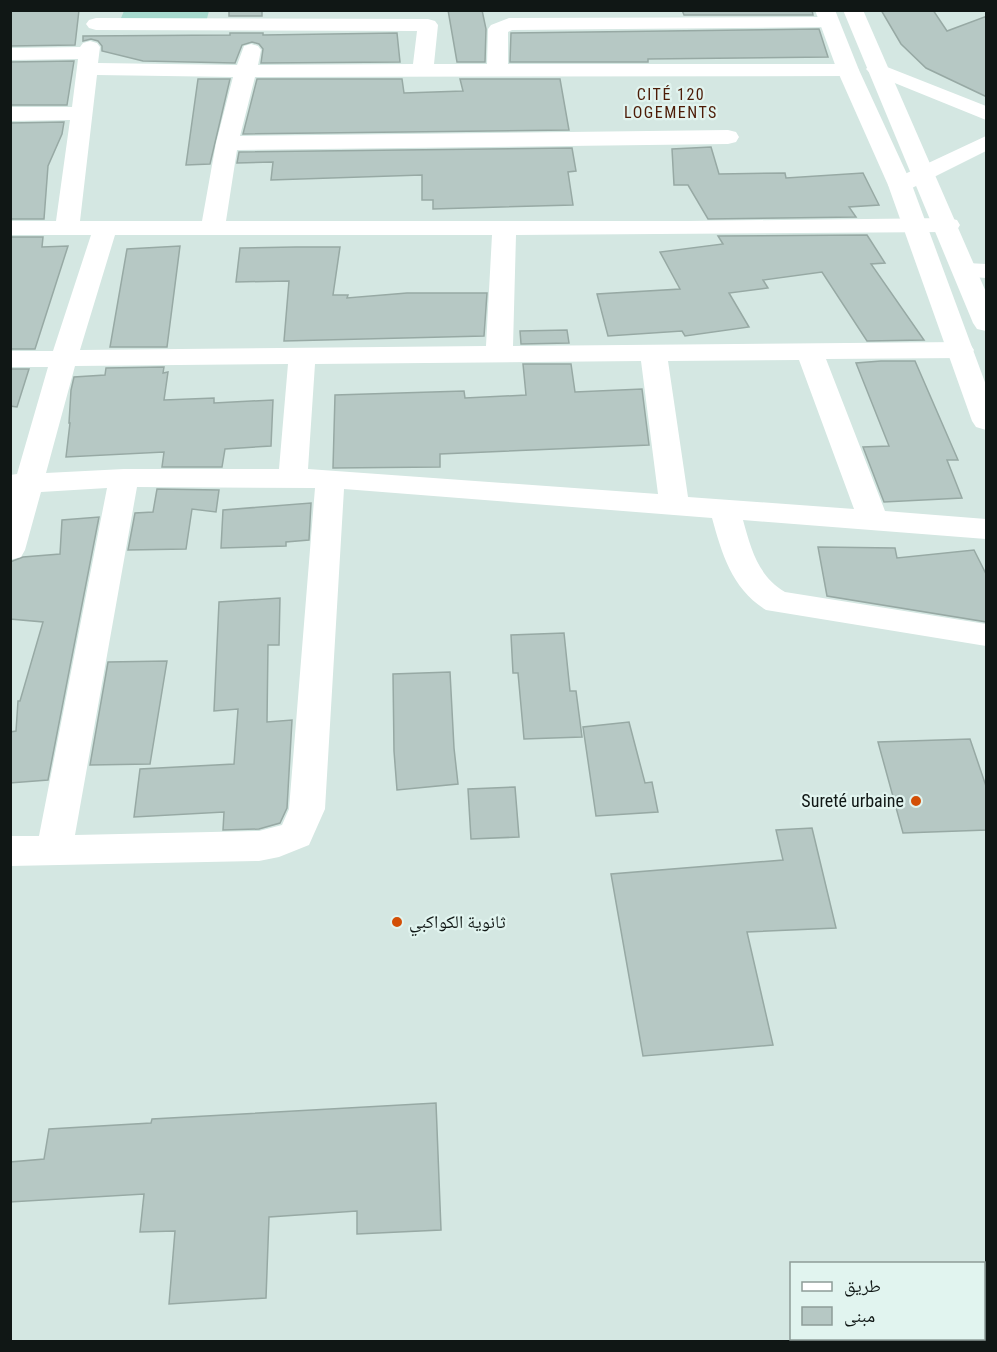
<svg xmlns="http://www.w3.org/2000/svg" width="997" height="1352" font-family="'Roboto Condensed','Noto Naskh Arabic',sans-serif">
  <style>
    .green { fill: #a6dace }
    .building { fill: #b6c8c4; stroke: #97a9a4; stroke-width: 1.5 }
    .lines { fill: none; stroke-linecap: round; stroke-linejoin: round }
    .minor { fill: #fff; fill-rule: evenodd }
    .major { fill: #fff; fill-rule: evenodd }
    .poi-dot { fill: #d34f06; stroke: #e1f4ef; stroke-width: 2 }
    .labels { text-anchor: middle; stroke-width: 4.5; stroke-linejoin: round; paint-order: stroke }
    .far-neighbourhood-label { font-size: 16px; letter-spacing: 1.5px; fill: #4d1c07; stroke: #e1f4ef }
    .poi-label { font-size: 18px; fill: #101715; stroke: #e1f4ef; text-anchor: end }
  </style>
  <rect width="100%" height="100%" fill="#d4e7e2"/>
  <path class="green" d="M 124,11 L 209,11 L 206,22 L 119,23 Z"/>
  <path class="building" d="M 10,10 L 79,10 L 75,45 L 10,46 Z
    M 229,10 L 262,10 L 262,16 L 229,16 Z
    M 448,10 L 482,10 L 486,29 L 485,62 L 457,62 Z
    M 682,10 L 812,10 L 813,15 L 684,15 Z
    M 881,10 L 933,10 L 947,31 L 987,16 L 987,97 L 926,68 L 901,44 Z
    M 819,29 L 828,57 L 648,59 L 648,62 L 510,62 L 511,33 Z
    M 230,33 L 263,33 L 263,35 L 397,33 L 400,62 L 261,63 L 263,49 L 259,44 L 252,42 L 242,45 L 235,63 L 143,61 L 102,51 L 102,46 L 98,41 L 91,39 L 83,41 L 83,36 L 230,35 Z
    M 74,61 L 67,105 L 10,105 L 10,62 Z
    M 198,79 L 230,79 L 210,164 L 186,165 Z
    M 257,79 L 402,79 L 404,93 L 463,91 L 460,79 L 560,79 L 569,130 L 243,134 Z
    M 64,122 L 62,134 L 48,166 L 44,219 L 10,219 L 10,123 Z
    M 711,147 L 719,174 L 785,173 L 786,178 L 863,173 L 879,205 L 849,207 L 856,217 L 708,219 L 688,185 L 674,185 L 672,149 Z
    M 572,148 L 576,171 L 568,172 L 573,205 L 433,209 L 433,200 L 422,200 L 422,175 L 271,180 L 273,162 L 237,163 L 239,152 Z
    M 867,235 L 885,263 L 871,264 L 924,340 L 867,341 L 822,272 L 763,280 L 768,288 L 729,293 L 749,327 L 685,336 L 682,331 L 608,336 L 597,294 L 680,289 L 660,252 L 723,244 L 718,236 Z
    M 10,237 L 43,237 L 42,247 L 68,246 L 35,349 L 10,349 Z
    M 180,246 L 167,347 L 110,347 L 127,249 Z
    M 296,247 L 340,247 L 333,295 L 348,295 L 347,298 L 407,293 L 487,293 L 484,336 L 284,341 L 289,281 L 236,282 L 240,248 Z
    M 567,330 L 569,343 L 521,344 L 520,331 Z
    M 881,361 L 915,361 L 958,460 L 947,460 L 962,498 L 884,502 L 863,447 L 889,446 L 856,363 Z
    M 523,364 L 571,364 L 575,392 L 642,389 L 649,445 L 440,454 L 440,467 L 333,468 L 335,395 L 464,391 L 465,398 L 526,395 Z
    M 164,367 L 163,373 L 168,372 L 164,400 L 214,398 L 214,403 L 273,400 L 271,446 L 225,449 L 222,467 L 162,467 L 164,452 L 66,457 L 70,423 L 69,423 L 71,390 L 74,377 L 105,375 L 106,368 Z
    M 10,369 L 29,369 L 17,407 L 10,406 Z
    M 157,489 L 219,490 L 216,512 L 192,509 L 186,549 L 128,550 L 135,513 L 153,512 Z
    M 311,503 L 309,540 L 286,542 L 286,546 L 221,548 L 223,510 Z
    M 99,517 L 48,780 L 10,783 L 10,732 L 16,731 L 18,701 L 20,701 L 43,622 L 10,619 L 10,562 L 23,557 L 60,554 L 62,520 Z
    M 818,547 L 895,548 L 897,558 L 974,550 L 987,576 L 987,622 L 827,596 Z
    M 280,598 L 279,645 L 268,645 L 267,722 L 292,720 L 287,808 L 280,823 L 259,829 L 223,830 L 224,812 L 134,817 L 140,769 L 234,764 L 238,709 L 214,711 L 219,602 Z
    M 564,633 L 570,691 L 576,691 L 582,737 L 524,739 L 518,673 L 513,673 L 511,635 Z
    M 167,661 L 150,764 L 90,765 L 108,662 Z
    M 450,672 L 454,748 L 458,784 L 397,790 L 394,751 L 393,674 Z
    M 629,722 L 645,783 L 652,782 L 658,812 L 596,816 L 583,727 Z
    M 970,739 L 987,789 L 987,830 L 903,833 L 878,742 Z
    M 515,787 L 519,837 L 471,839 L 468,789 Z
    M 812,828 L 836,928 L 747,932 L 773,1045 L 643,1056 L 611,874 L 783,860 L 776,830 Z
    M 436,1103 L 441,1230 L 357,1234 L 357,1211 L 269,1217 L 266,1298 L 169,1304 L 175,1231 L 140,1232 L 144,1194 L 10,1202 L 10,1162 L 44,1159 L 49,1129 L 151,1123 L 152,1119 Z"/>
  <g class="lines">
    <path class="minor" d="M 829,17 L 836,19 L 839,23 L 836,27 L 512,30 L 508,32 L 508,64 L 848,64 L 855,66 L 859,70 L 855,74 L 848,76 L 255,77 L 240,136 L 728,130 L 736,132 L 739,137 L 736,142 L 728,144 L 237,150 L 226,221 L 687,221 L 948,218 L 957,220 L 960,225 L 957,230 L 948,232 L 516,235 L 513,346 L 961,342 L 970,344 L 974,350 L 970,356 L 961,358 L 826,359 L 885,511 L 986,519 L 986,539 L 743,520 C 751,549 758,576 785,592 L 986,624 L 986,646 L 766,610 C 732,589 722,554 712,518 L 344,489 L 325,809 L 309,845 L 279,857 L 259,861 L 10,866 L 10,836 L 39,836 L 107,488 L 41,492 L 25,550 L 21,557 L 10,560 L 10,475 L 17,474 L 48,367 L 10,367 L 10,351 L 53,351 L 91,235 L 10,235 L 10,221 L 56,221 L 70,120 L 10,121 L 10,107 L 72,107 L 78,59 L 10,60 L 10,48 L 80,47 L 83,43 L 90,41 L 97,43 L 100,47 L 98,63 L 237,65 L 244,46 L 251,44 L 258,46 L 261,50 L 258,65 L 413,64 L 417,31 L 96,30 L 89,28 L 86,24 L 89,20 L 96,18 L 428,19 L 435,21 L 438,25 L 434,64 L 487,64 L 488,29 L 491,25 L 509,18 ZM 97,75 L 233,77 L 216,143 L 202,221 L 80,221 ZM 115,235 L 492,235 L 486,346 L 80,350 ZM 799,360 L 854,509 L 688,497 L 668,361 ZM 641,361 L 658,494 L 308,469 L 315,364 ZM 288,364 L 279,469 L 124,469 L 46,473 L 75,366 ZM 137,487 L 315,488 L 289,809 L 282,825 L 259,831 L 75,835 Z
      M 877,63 L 986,106 L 986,120 L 870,73 L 866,69 L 870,65 Z
      M 986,136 L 986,151 L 908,190 L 900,192 L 892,190 L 888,185 L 892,180 Z
      M 967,263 L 986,264 L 986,278 L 958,276 L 954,271 L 958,266 Z"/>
    <path class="major" d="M 815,10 L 835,10 L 859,70 L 912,185 L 986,385 L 986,430 L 976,427 L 972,421 L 888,185 L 837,70 Z
      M 843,10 L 863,10 L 986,292 L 986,331 L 977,329 L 973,323 Z"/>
  </g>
  <g class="poi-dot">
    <circle cx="916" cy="801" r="6"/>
    <circle cx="397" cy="922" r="6"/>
  </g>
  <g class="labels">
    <g class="far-neighbourhood-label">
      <text x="671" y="100">CITÉ 120<tspan x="671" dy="18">LOGEMENTS</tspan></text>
    </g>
    <g class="poi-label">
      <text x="904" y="807">Sureté urbaine</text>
      <text x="409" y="928" text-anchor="start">ثانوية الكواكبي</text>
    </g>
  </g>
  <rect width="997" height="1352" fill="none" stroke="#101715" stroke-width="24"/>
  <rect x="790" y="1262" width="195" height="78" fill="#e1f4ef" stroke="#8d9c98" stroke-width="1.5"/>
  <rect x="802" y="1282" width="30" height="9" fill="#ffffff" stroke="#8d9c98" stroke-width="1.5"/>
  <text x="844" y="1292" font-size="18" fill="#101715">طريق</text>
  <rect x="802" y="1307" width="30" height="18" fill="#b6c8c4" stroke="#8d9c98" stroke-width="1.5"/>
  <text x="844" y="1322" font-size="18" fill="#101715">مبنى</text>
</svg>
